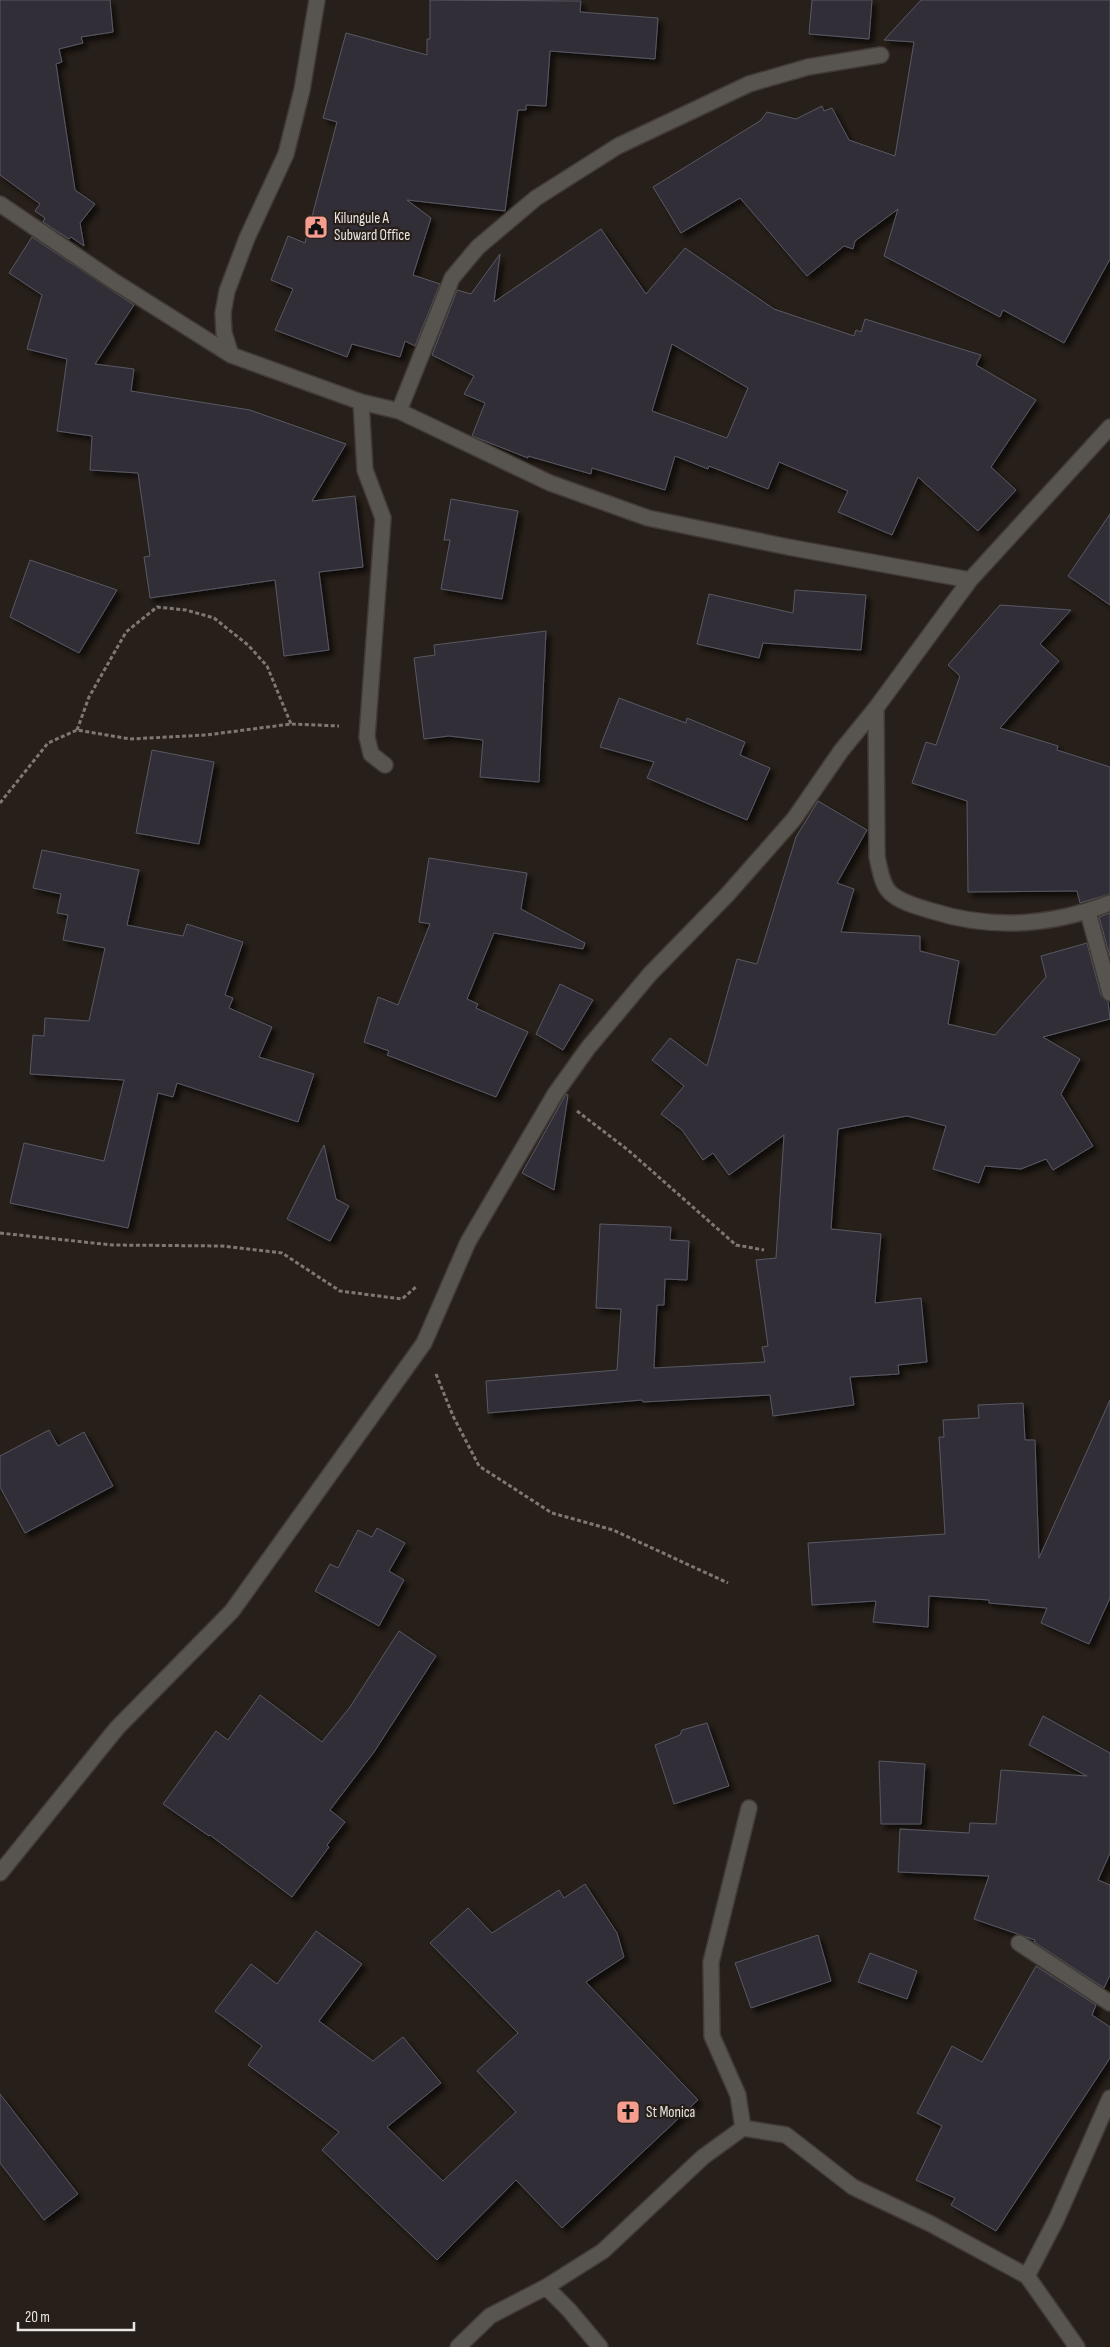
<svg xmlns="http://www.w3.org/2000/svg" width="1110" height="2347" font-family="'Sofia Sans Condensed',sans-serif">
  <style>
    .building { fill: #302f39; stroke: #595863; fill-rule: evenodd; filter: url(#shadow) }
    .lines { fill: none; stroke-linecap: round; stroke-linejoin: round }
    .street-casing { stroke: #423b35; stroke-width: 18 }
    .path { stroke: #7f7872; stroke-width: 3; stroke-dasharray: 4 2.5; stroke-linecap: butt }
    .street { stroke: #585450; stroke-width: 15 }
    .labels { text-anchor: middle; stroke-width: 4.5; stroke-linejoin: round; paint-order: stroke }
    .poi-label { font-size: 15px; fill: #ebe5e1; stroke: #271f19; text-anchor: start }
  </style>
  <defs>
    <filter id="shadow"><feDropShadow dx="4.5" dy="4.5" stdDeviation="2.5" flood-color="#0009"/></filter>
  </defs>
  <rect width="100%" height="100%" fill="#271f19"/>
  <path class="building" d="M 0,0 L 110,0 L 113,32 L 81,37 L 83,43 L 59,49 L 62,62 L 56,64 L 75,190 L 95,204 L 80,223 L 84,246 L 71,237 L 69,239 L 43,222 L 45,218 L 35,211 L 40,204 L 0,175 Z
    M 430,0 L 581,1 L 580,12 L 658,18 L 655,59 L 550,51 L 546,106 L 526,105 L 526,110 L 518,110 L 505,211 L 407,200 L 431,218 L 413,275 L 440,284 L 415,346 L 405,341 L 400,357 L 352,344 L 347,357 L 275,330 L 293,289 L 271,280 L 288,236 L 305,243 L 337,122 L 323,118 L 346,33 L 427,55 L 427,39 L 430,39 Z
    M 812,0 L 872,0 L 869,39 L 809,34 Z
    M 921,0 L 1110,0 L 1110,259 L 1064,343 L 1003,310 L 1000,317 L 884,256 L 898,209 L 855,241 L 853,249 L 844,246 L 807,276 L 740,198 L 681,233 L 653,187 L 760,121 L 767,112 L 796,119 L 822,106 L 824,111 L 832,108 L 849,140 L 895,156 L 914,42 L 884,40 Z
    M 601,229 L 646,294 L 685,248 L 774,309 L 854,336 L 856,330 L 861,332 L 865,319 L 981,355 L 976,365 L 1036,400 L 991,467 L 1016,490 L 978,531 L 918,477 L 892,535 L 838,512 L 848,491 L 779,462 L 768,489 L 709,466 L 708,469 L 675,456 L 665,490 L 592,468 L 591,474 L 528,456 L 528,458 L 472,436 L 485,403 L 464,394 L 474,376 L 432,355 L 457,290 L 471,294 L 500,254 L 494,302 ZM 672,344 L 748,388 L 727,438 L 652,411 Z
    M 32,237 L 134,305 L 95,364 L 134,369 L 131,391 L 250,410 L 346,444 L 312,501 L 355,496 L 363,567 L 319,572 L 329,650 L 284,656 L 275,580 L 150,598 L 144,557 L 150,556 L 138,473 L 90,470 L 92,436 L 57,431 L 67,359 L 27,349 L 42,295 L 9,273 Z
    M 451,499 L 518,511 L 502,599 L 441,589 L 450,540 L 444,540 Z
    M 1110,514 L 1110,605 L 1068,576 Z
    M 30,560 L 117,590 L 79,653 L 10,617 Z
    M 795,590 L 866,595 L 861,650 L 763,643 L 759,658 L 697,644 L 709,594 L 793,613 Z
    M 1000,605 L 1071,610 L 1040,644 L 1059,661 L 1000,728 L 1058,746 L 1057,750 L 1110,767 L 1110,894 L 1080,903 L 1077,891 L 968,892 L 967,801 L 912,783 L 926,742 L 936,745 L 960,676 L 948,665 Z
    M 546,631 L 539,782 L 480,777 L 483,740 L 449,736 L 424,739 L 414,658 L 435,655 L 434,645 Z
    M 619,698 L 686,723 L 687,718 L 745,742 L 740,755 L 770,768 L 747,820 L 647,778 L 654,762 L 600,747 Z
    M 152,750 L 214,762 L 199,844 L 136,833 Z
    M 818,801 L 867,830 L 837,883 L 854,889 L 841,932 L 920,936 L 920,951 L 959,961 L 948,1024 L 995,1035 L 1046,977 L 1041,956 L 1087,943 L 1101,995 L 1108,1002 L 1110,1019 L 1043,1037 L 1080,1059 L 1061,1094 L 1093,1146 L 1053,1170 L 1046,1159 L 1021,1169 L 985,1166 L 979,1183 L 933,1169 L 946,1126 L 907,1116 L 838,1129 L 831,1229 L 881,1234 L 875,1303 L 921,1298 L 927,1362 L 898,1365 L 899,1374 L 850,1377 L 854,1405 L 773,1416 L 770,1395 L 643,1402 L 642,1400 L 488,1413 L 486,1381 L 617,1370 L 621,1309 L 596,1308 L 600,1224 L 671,1227 L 670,1240 L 689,1241 L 687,1280 L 665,1279 L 664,1305 L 657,1305 L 654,1368 L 765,1362 L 762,1347 L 768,1346 L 756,1260 L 776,1258 L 784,1135 L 729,1175 L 713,1153 L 703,1160 L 682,1130 L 661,1114 L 684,1086 L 652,1060 L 670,1038 L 707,1066 L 737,959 L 757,964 L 796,837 Z
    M 42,850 L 139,870 L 127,925 L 183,936 L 187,924 L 243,942 L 225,995 L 233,998 L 229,1008 L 272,1027 L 259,1057 L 314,1074 L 298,1122 L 177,1083 L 173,1097 L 158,1093 L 128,1228 L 10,1203 L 24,1143 L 104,1161 L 124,1080 L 30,1074 L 33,1035 L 44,1036 L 45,1018 L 89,1021 L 105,948 L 63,940 L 68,915 L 57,913 L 61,894 L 33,888 Z
    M 429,858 L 527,873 L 521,909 L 585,943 L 583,949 L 494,933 L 467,999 L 478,1004 L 476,1008 L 528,1032 L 496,1097 L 387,1055 L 389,1051 L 364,1042 L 378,997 L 398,1005 L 430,924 L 419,922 Z
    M 1110,913 L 1110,957 L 1099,917 Z
    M 560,984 L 593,1000 L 563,1050 L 536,1034 Z
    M 566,1094 L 568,1095 L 554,1190 L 522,1173 Z
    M 324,1145 L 336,1199 L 349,1206 L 330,1241 L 287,1219 Z
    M 1110,1400 L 1110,1598 L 1089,1644 L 1041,1623 L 1047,1608 L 989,1603 L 989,1600 L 929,1596 L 928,1627 L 873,1622 L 876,1601 L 812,1605 L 808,1543 L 945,1534 L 939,1437 L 944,1437 L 943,1420 L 979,1418 L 978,1405 L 1023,1403 L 1025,1440 L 1035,1440 L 1039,1558 Z
    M 49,1430 L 58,1446 L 84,1432 L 113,1486 L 25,1533 L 0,1487 L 0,1456 Z
    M 377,1528 L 405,1543 L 389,1571 L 404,1580 L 379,1626 L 315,1591 L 330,1564 L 338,1568 L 358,1530 L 372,1537 Z
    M 399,1631 L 436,1656 L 374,1752 L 330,1810 L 345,1822 L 327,1845 L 329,1847 L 292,1897 L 210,1835 L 209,1836 L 163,1804 L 216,1731 L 228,1740 L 260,1695 L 322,1742 L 350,1707 Z
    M 1043,1716 L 1110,1753 L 1110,1853 L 1098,1880 L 1110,1885 L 1110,1975 L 1104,1988 L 1034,1942 L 1035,1940 L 974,1919 L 989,1876 L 898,1872 L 900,1829 L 969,1833 L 970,1823 L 996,1824 L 1001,1770 L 1087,1776 L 1029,1745 Z
    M 707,1723 L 729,1786 L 674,1804 L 655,1745 L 680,1735 L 682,1730 Z
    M 879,1761 L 925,1764 L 921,1824 L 881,1824 Z
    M 585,1884 L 617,1933 L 624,1957 L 586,1982 L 698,2100 L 562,2228 L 516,2180 L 437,2260 L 322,2150 L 339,2132 L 248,2065 L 262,2046 L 215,2011 L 251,1964 L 277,1984 L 316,1931 L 362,1964 L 319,2021 L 373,2061 L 403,2037 L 441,2083 L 387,2127 L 443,2181 L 516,2112 L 477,2071 L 518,2033 L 430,1943 L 468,1908 L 492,1933 L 559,1890 L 564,1898 Z
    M 818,1935 L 831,1981 L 751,2008 L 735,1963 Z
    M 870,1953 L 917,1971 L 907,1999 L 858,1982 Z
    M 1036,1966 L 1096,2005 L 1092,2015 L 1110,2027 L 1110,2058 L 996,2231 L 951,2205 L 955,2198 L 916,2180 L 942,2126 L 917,2113 L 952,2046 L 982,2062 Z
    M 0,2094 L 78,2194 L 44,2220 L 0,2163 Z"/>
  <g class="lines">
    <g class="street-casing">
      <path id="street" d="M 0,204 L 112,280 L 231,355 L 361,402 L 399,411 L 550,483 L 648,518 L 788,547 L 970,580
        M 231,355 L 224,333 L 223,313 L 227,291 L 247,238 L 286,154 L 302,90 L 317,0
        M 361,402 L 365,470 L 383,518 L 367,737 L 371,754 L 385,765
        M 399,411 L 452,278 L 478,247 L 536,198 L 618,146 L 749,84 L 808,67 L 881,55
        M 876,708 L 877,857 C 880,869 882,888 893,895 C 903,903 919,907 932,911 C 992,930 1051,926 1110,903
        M 1088,912 L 1110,993
        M 0,1873 L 117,1728 L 232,1611 L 424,1343 L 468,1242 L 555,1094 L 588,1048 L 650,974 L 727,895 L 794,819 L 841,751 L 876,708 L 970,580 L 1110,427
        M 1019,1943 L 1110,2003
        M 743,2128 L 786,2135 L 853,2187 L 931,2224 L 1027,2276
        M 546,2287 L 569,2310 L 600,2347
        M 458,2347 L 490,2316 L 546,2287 L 603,2251 L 703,2157 L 743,2128 L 738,2095 L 712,2036 L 711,1962 L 749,1808
        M 1077,2347 L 1027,2276 L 1057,2218 L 1110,2098"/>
    </g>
    <path class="path" d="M 77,730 L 89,697 L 126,632 L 157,607 L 186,610 L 214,618 L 248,645 L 267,666 L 291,724
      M 0,803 L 48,743 L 77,730 L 130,739 L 206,735 L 291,724 L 339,726
      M 577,1111 L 628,1150 L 736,1245 L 764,1250
      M 0,1233 L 112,1245 L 222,1246 L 282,1253 L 340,1291 L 402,1299 L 417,1286
      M 436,1374 L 453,1416 L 479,1466 L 552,1513 L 613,1530 L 728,1583"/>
    <use href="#street" class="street"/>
  </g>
  <defs>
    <g id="civic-square" transform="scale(1.25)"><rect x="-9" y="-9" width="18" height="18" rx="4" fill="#f59d8f" stroke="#271f19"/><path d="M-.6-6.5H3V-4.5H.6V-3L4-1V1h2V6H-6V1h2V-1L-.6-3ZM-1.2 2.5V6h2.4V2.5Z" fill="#111"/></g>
    <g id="church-square" transform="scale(1.25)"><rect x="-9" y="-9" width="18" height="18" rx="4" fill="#f59d8f" stroke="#271f19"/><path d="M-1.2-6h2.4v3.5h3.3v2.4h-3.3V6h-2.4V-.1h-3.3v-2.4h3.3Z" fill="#111"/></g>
  </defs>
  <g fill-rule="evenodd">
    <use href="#civic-square" x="316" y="227"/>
    <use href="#church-square" x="628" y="2112"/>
  </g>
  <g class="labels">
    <g class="poi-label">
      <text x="334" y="223">Kilungule A<tspan x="334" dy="17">Subward Office</tspan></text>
      <text x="646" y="2117">St Monica</text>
    </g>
  </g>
  <path d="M18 2322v8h116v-8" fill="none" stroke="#ebe5e1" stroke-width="2.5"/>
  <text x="25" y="2322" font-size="15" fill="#ebe5e1" stroke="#271f19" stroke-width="4" paint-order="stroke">20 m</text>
</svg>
